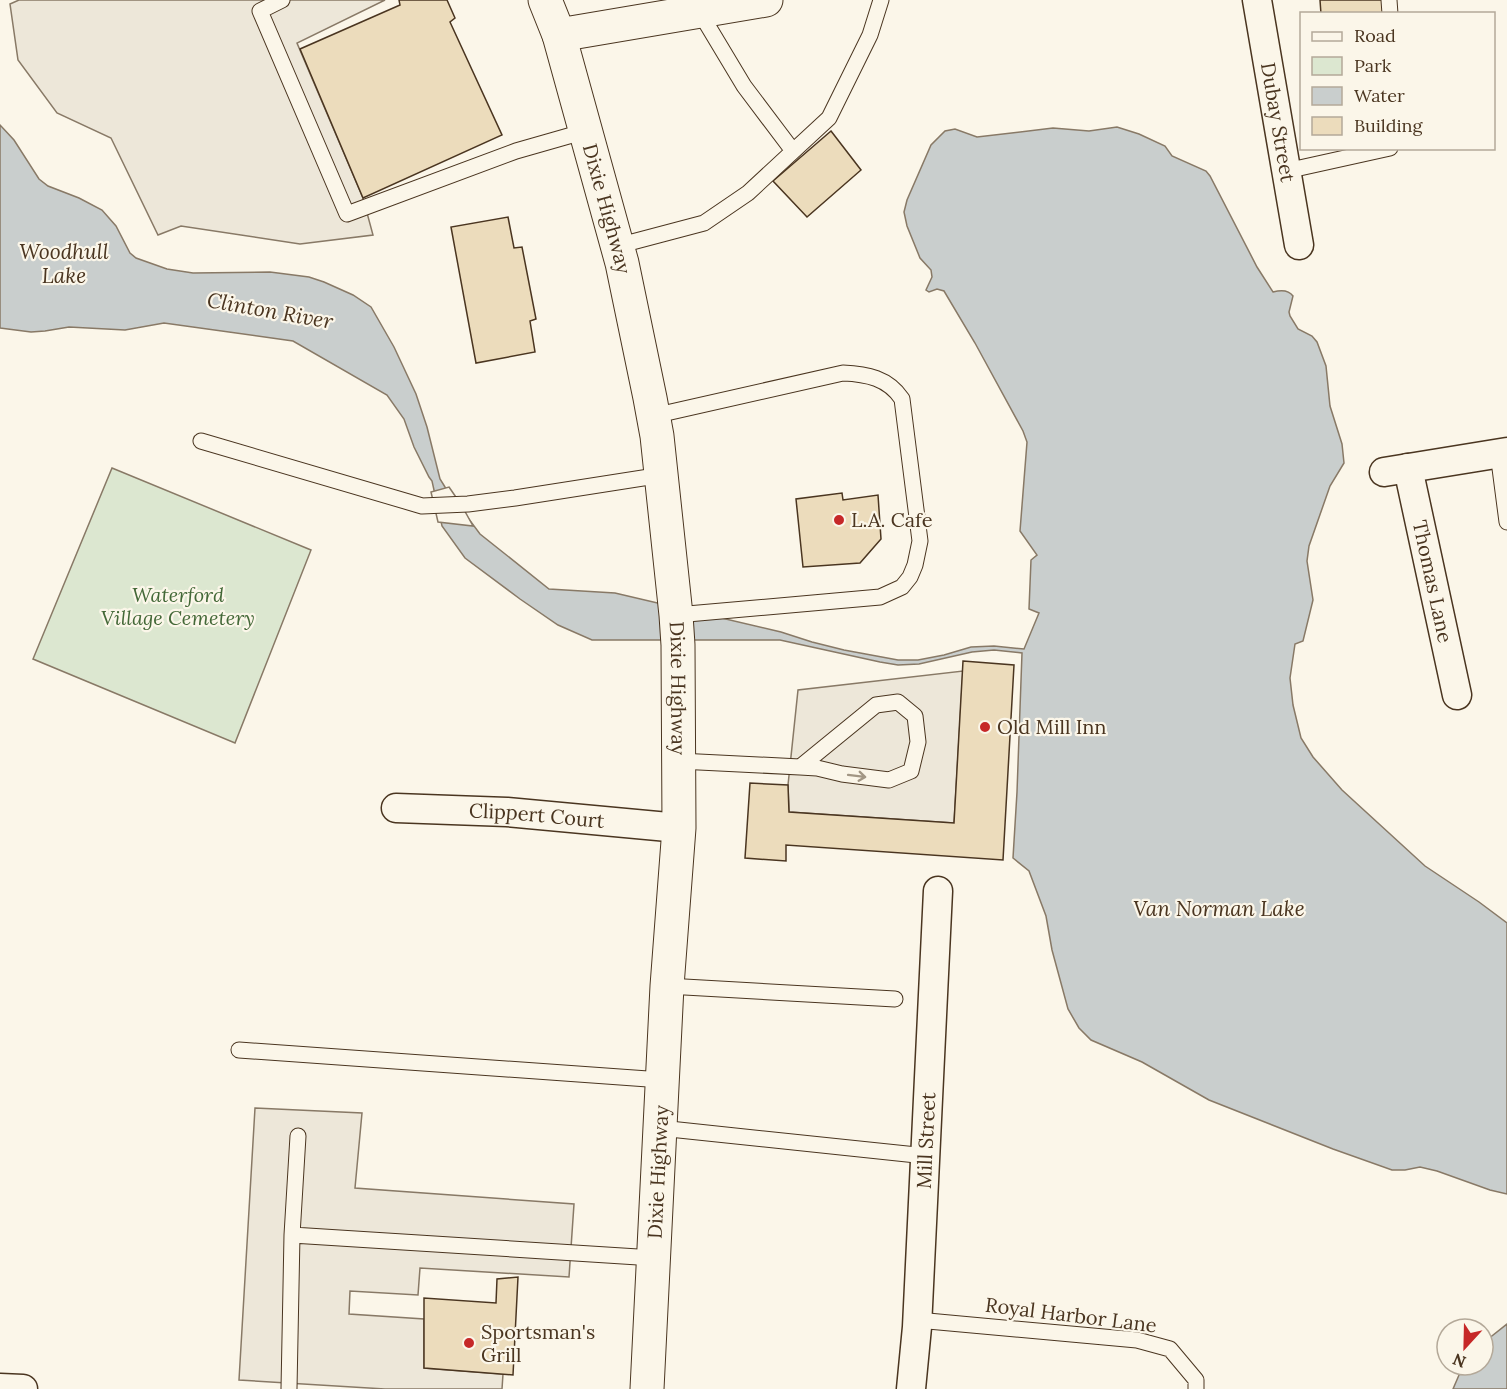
<svg xmlns="http://www.w3.org/2000/svg" width="1507" height="1389" font-family="Lora,serif">
  <style>
    .green { fill: #dce7d0; stroke: #887966; stroke-width: 1.5 }
    .parking { fill: #ede7d9; stroke: #887966; stroke-width: 1.5 }
    .water { fill: #c9cecd; stroke: #887966; stroke-width: 1.5 }
    .pier { fill: #fbf6e9; stroke: #887966; stroke-width: 1.5 }
    .building { fill: #ecdcbc; stroke: #4a3520; stroke-width: 1.5 }
    .lines { fill: none; stroke-linecap: round; stroke-linejoin: round }
    .service-casing { stroke: #4a3520; stroke-width: 17 }
    .minor-casing { stroke: #4a3520; stroke-width: 31 }
    .tertiary-casing { stroke: #4a3520; stroke-width: 35 }
    .primary-casing { stroke: #4a3520; stroke-width: 35 }
    .service { stroke: #fbf6e9; stroke-width: 15 }
    .minor { stroke: #fbf6e9; stroke-width: 28 }
    .tertiary { stroke: #fbf6e9; stroke-width: 33 }
    .primary { stroke: #fbf6e9; stroke-width: 33 }
    .oneway { stroke: #a29684 }
    .poi-dot { fill: #c62828; stroke: #fbf6e9; stroke-width: 2 }
    .labels { text-anchor: middle; stroke-width: 4.5; stroke-linejoin: round; paint-order: stroke }
    .street-label { font-size: 20px; fill: #4a3520; stroke: #fbf6e9 }
    .poi-label { font-size: 20px; fill: #4a3520; stroke: #fbf6e9; text-anchor: start }
    .park-label { font-size: 20px; font-style: italic; fill: #436837; stroke: #fbf6e9 }
    .water-label { font-size: 21px; font-style: italic; fill: #4a3520; stroke: #fbf6e9 }
  </style>
  <rect width="100%" height="100%" fill="#fbf6e9"/>
  <path class="green" d="M 112,468 L 311,550 L 235,743 L 33,659 Z"/>
  <path class="parking" d="M 19,0 L 385,0 L 297,43 L 363,198 L 373,235 L 300,244 L 181,226 L 158,235 L 111,138 L 57,113 L 18,60 L 10,4 Z
    M 963,671 L 954,823 L 789,812 L 788,785 L 798,690 Z
    M 255,1108 L 362,1113 L 355,1188 L 574,1204 L 569,1277 L 420,1268 L 418,1295 L 350,1291 L 349,1314 L 424,1319 L 424,1368 L 503,1374 L 502,1389 L 385,1389 L 239,1380 Z"/>
  <path class="water" d="M 0,125 L 14,140 L 39,179 L 48,186 L 79,198 L 102,210 L 116,226 L 130,253 L 136,258 L 167,269 L 193,273 L 270,272 L 309,277 L 324,282 L 353,295 L 371,307 L 394,347 L 416,394 L 427,427 L 440,479 L 445,487 L 480,534 L 549,589 L 615,593 L 781,632 L 812,642 L 844,650 L 898,660 L 918,660 L 944,655 L 971,647 L 994,646 L 1024,649 L 1039,613 L 1029,609 L 1031,560 L 1037,555 L 1020,531 L 1027,442 L 1023,431 L 975,343 L 944,291 L 937,289 L 929,292 L 926,290 L 932,277 L 931,270 L 920,258 L 907,226 L 904,212 L 907,200 L 931,145 L 945,131 L 955,129 L 977,137 L 1053,128 L 1089,131 L 1117,127 L 1139,134 L 1165,146 L 1172,156 L 1206,171 L 1210,176 L 1257,267 L 1273,292 C 1280,290 1288,289 1293,296 L 1289,312 L 1290,316 L 1298,329 L 1312,336 L 1317,342 L 1326,366 L 1330,406 L 1342,444 L 1344,463 L 1330,486 L 1309,546 L 1307,561 L 1313,600 L 1303,641 L 1295,644 L 1290,678 L 1293,705 L 1301,738 L 1313,757 L 1342,790 L 1425,866 L 1479,902 L 1507,923 L 1507,1194 L 1490,1190 L 1437,1171 L 1420,1167 L 1405,1170 L 1392,1170 L 1333,1149 L 1209,1100 L 1142,1062 L 1091,1040 L 1079,1028 L 1068,1009 L 1052,950 L 1046,916 L 1029,871 L 1013,858 L 1017,792 L 1022,653 L 994,650 L 972,652 L 919,664 L 898,665 L 880,662 L 780,640 L 592,640 L 558,625 L 520,599 L 465,558 L 442,526 L 432,481 L 429,477 L 414,447 L 404,419 L 387,395 L 293,341 L 164,323 L 125,330 L 69,327 L 45,331 L 31,332 L 0,328 Z
    M 1507,1324 L 1507,1389 L 1453,1389 L 1459,1375 L 1465,1365 L 1483,1365 L 1483,1343 Z"/>
  <path class="pier" d="M 449,487 L 462,506 L 473,526 L 438,522 L 431,492 Z"/>
  <path class="building" d="M 399,0 L 447,0 L 455,18 L 450,22 L 502,135 L 363,198 L 300,49 L 400,5 Z
    M 1320,0 L 1382,0 L 1383,14 L 1321,14 Z
    M 831,131 L 861,170 L 807,217 L 773,181 Z
    M 508,217 L 514,248 L 522,247 L 536,319 L 530,321 L 535,352 L 476,363 L 451,227 Z
    M 842,493 L 843,500 L 878,495 L 881,539 L 860,563 L 803,567 L 796,499 Z
    M 963,661 L 1014,665 L 1003,860 L 786,845 L 786,861 L 745,858 L 750,783 L 788,785 L 789,812 L 954,823 Z
    M 518,1277 L 513,1375 L 424,1368 L 424,1298 L 496,1303 L 497,1279 Z"/>
  <g class="lines">
    <g class="service-casing">
      <path id="service" d="M 282,0 L 260,11 L 347,214 L 516,151 L 586,131
        M 1389,0 L 1390,14
        M 699,11 L 744,86 L 793,151
        M 1286,171 L 1390,148
        M 617,246 L 704,223 L 748,193 L 829,118 L 870,35 L 881,0
        M 653,416 L 843,373 C 867,374 888,378 902,399 L 920,541 L 915,565 L 910,577 L 902,587 L 880,597 L 676,615
        M 201,441 L 422,506 L 468,504 L 515,498 L 662,475
        M 1498,453 L 1507,522
        M 679,761 L 800,767 L 817,768 L 842,774 L 889,780 L 911,771 L 918,742 L 915,716 L 898,702 L 876,705 L 800,767
        M 667,986 L 895,999
        M 239,1050 L 662,1080
        M 660,1128 L 926,1156
        M 292,1235 L 298,1136
        M 917,1320 L 1137,1340 L 1170,1349 L 1196,1380 L 1196,1389
        M 289,1389 L 292,1235 L 654,1258"/>
    </g>
    <g class="minor-casing">
      <g id="minor">
        <path id="s1" d="M 1257,0 L 1299,245"/>
        <path id="s2" d="M 1408,468 L 1457,695"/>
        <path d="M 1384,472 L 1507,452"/>
        <path id="s3" d="M 396,808 L 507,812 L 679,828"/>
        <path d="M 0,1388 L 23,1389"/>
        <path id="s4" d="M 911,1389 L 917,1327 L 938,891"/>
      </g>
    </g>
    <g class="tertiary-casing">
      <path id="tertiary" d="M 559,35 L 766,0"/>
    </g>
    <g class="primary-casing">
      <g id="primary">
        <path id="s5" d="M 545,0 L 559,35 L 622,263 L 650,398 L 657,436 L 676,615 L 678,645 L 679,828 L 667,986 L 647,1389"/>
      </g>
    </g>
    <use href="#service" class="service"/>
    <use href="#minor" class="minor"/>
    <use href="#tertiary" class="tertiary"/>
    <use href="#primary" class="primary"/>
  </g>
  <defs><path id="oneway-shaft" d="M-6 0H5M1.5-3L5.5 0L1.5 3" fill="none" stroke-width="1.6" stroke-linecap="round" stroke-linejoin="round" transform="scale(1.5)"/></defs>
  <use class="oneway" href="#oneway-shaft" transform="translate(857 776) rotate(7)"/>
  <g class="poi-dot">
    <circle cx="839" cy="520" r="6"/>
    <circle cx="985" cy="727" r="6"/>
    <circle cx="469" cy="1343" r="6"/>
  </g>
  <g class="labels">
    <g class="street-label">
      <text dy="7" stroke="none"><textPath href="#s1" startOffset="124">Dubay Street</textPath></text>
      <text dy="7" stroke="none"><textPath href="#s5" startOffset="218">Dixie Highway</textPath></text>
      <text dy="7" stroke="none"><textPath href="#s2" startOffset="116">Thomas Lane</textPath></text>
      <text dy="7" stroke="none"><textPath href="#s5" startOffset="704">Dixie Highway</textPath></text>
      <text dy="7" stroke="none"><textPath href="#s3" startOffset="141">Clippert Court</textPath></text>
      <text dy="7" stroke="none"><textPath href="#s4" startOffset="249">Mill Street</textPath></text>
      <text transform="translate(658 1172) rotate(-87)" y="7">Dixie Highway</text>
      <text transform="translate(1071 1315) rotate(7)" y="7">Royal Harbor Lane</text>
    </g>
    <g class="poi-label">
      <text x="851" y="527">L.A. Cafe</text>
      <text x="997" y="734">Old Mill Inn</text>
      <text x="481" y="1339">Sportsman's<tspan x="481" dy="23">Grill</tspan></text>
    </g>
    <g class="park-label">
      <text x="178" y="602">Waterford<tspan x="178" dy="23">Village Cemetery</tspan></text>
    </g>
    <g class="water-label">
      <text x="64" y="259">Woodhull<tspan x="64" dy="24">Lake</tspan></text>
      <text transform="translate(270 311) rotate(10)" y="7">Clinton River</text>
      <text x="1219" y="916">Van Norman Lake</text>
    </g>
  </g>
  <rect x="1300" y="12" width="195" height="138" fill="#fbf6e9" stroke="#b4a999" stroke-width="1.5"/>
  <rect x="1312" y="32" width="30" height="9" fill="#fbf6e9" stroke="#b4a999" stroke-width="1.5"/>
  <text x="1354" y="42" font-size="18" fill="#4a3520">Road</text>
  <rect x="1312" y="57" width="30" height="18" fill="#dce7d0" stroke="#b4a999" stroke-width="1.5"/>
  <text x="1354" y="72" font-size="18" fill="#4a3520">Park</text>
  <rect x="1312" y="87" width="30" height="18" fill="#c9cecd" stroke="#b4a999" stroke-width="1.5"/>
  <text x="1354" y="102" font-size="18" fill="#4a3520">Water</text>
  <rect x="1312" y="117" width="30" height="18" fill="#ecdcbc" stroke="#b4a999" stroke-width="1.5"/>
  <text x="1354" y="132" font-size="18" fill="#4a3520">Building</text>
  <g transform="translate(1465 1347) rotate(202)"><circle r="28" fill="#fbf6e9" stroke="#b4a999" stroke-width="1.5"/>
  <path d="M0-4.5L10 22L0 15L-10 22Z" fill="#c62828"/>
  <text y="-9" font-size="16" font-weight="bold" text-anchor="middle" fill="#4a3520">N</text>
  </g>
</svg>
